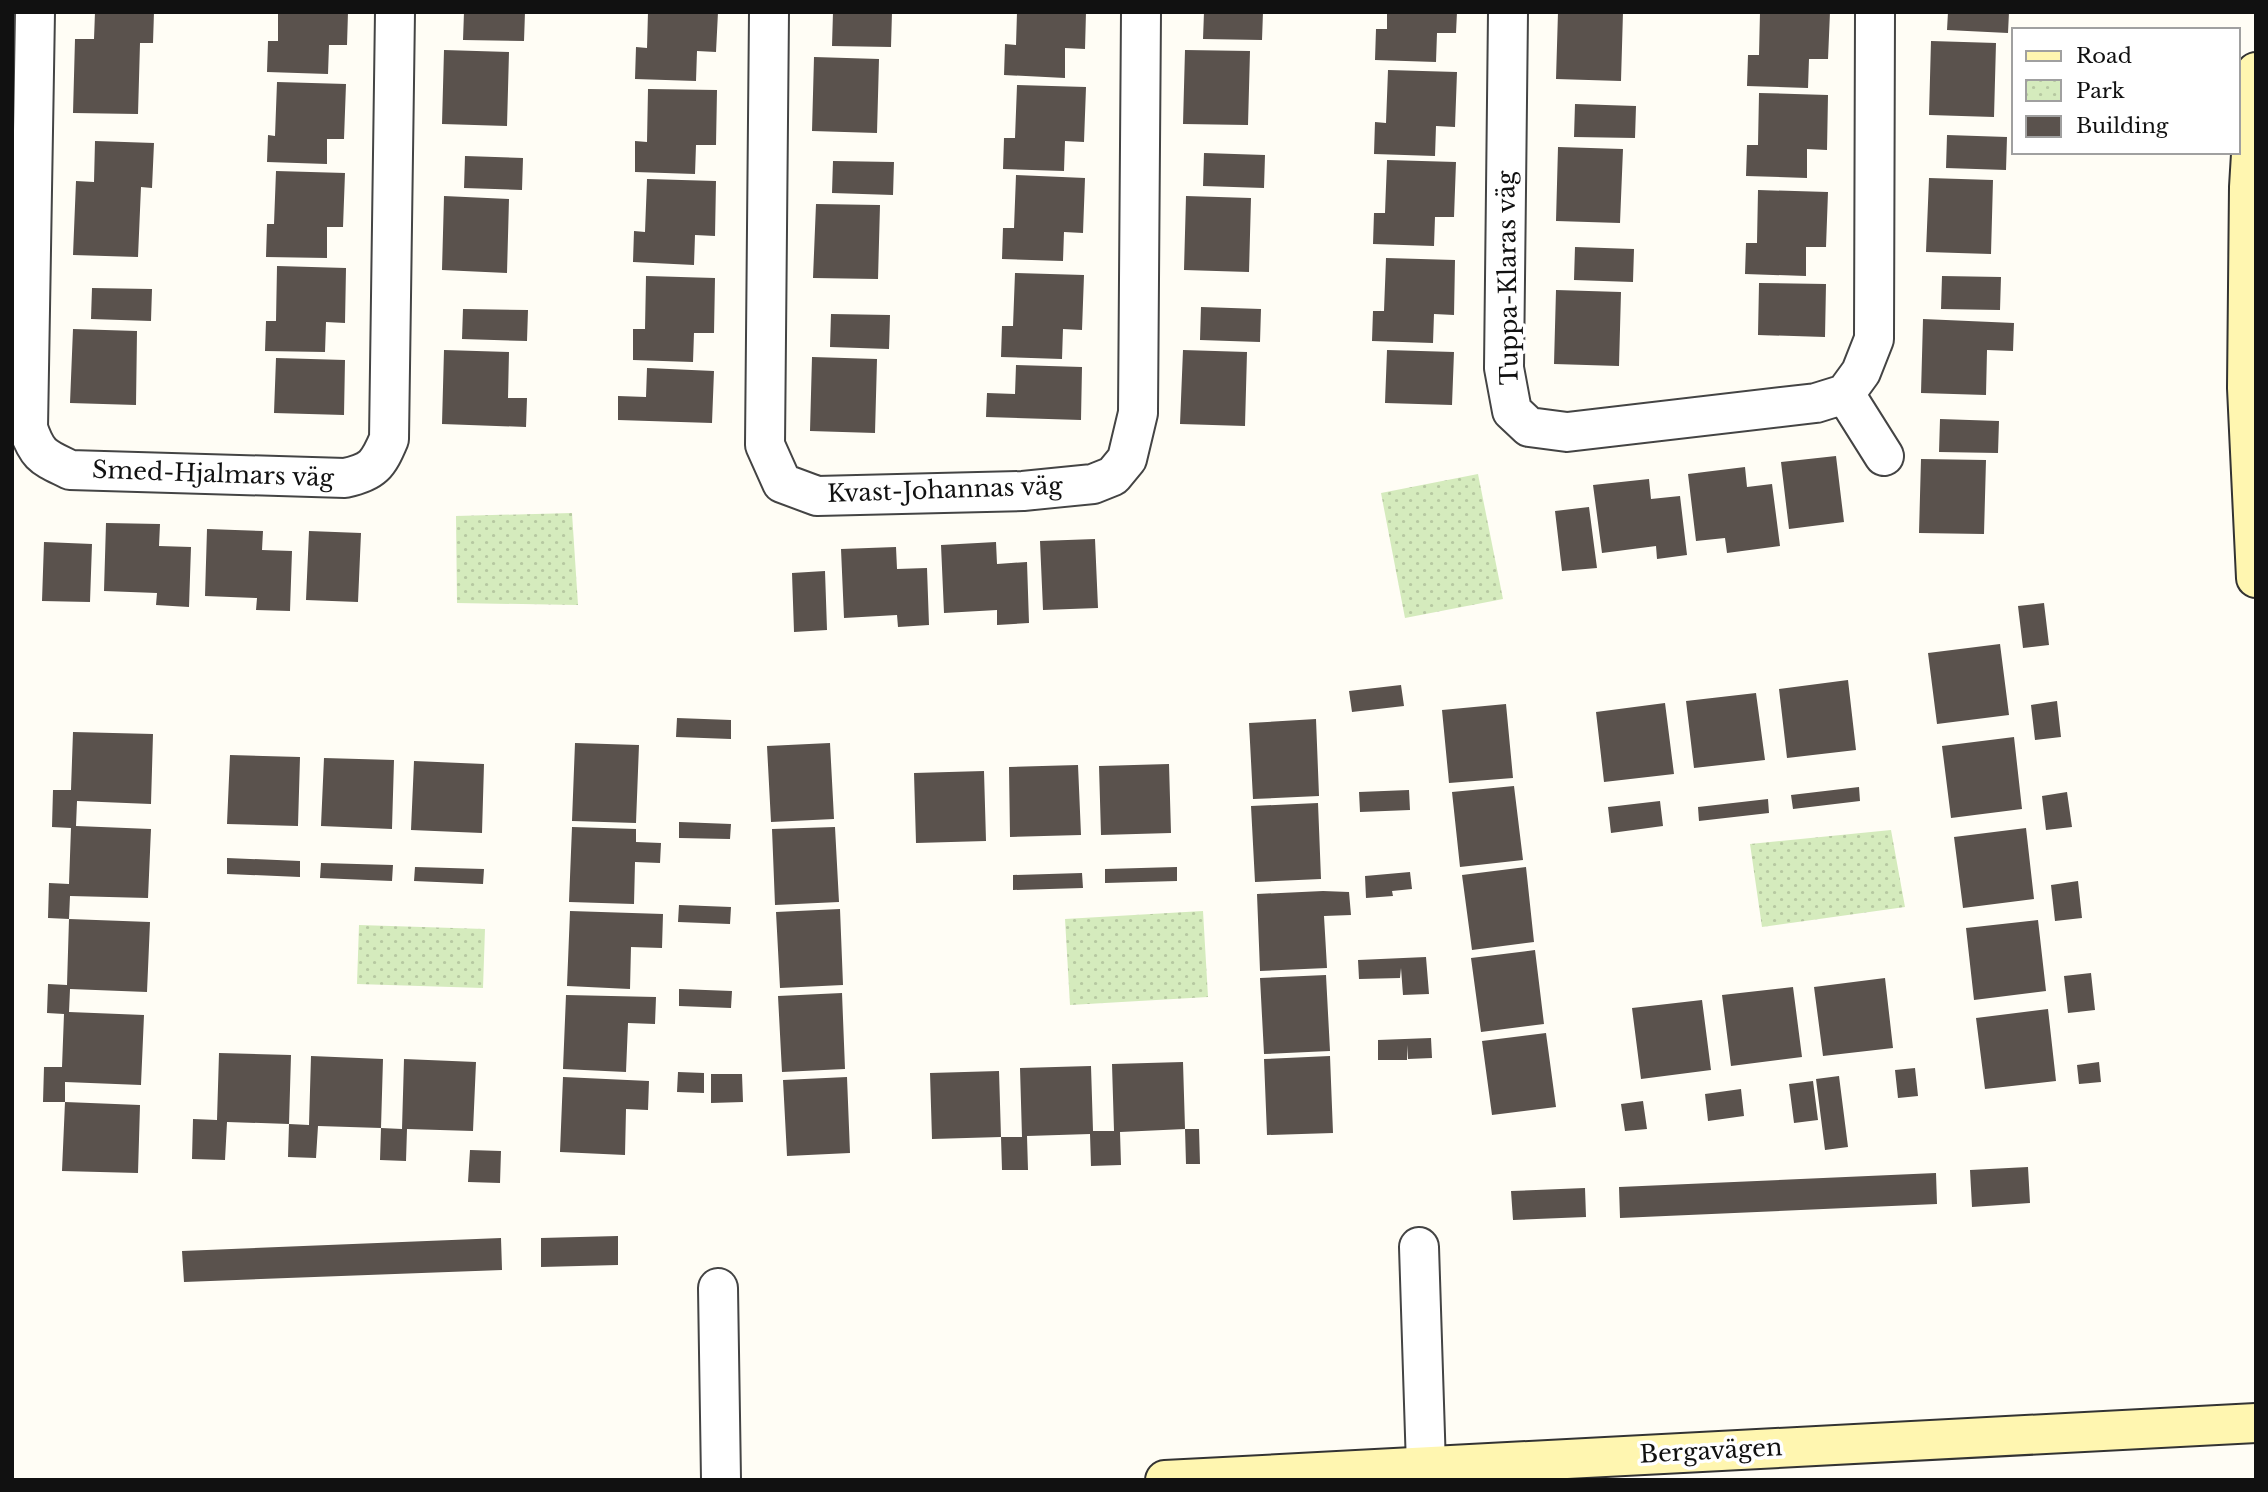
<svg xmlns="http://www.w3.org/2000/svg" width="2268" height="1492" font-family="'Libre Baskerville',serif">
  <style>
    .park { fill: url(#park-dots) }
    .building { fill: #5a524d }
    .lines { fill: none; stroke-linecap: round; stroke-linejoin: round }
    .street-casing { stroke: #444; stroke-width: 42 }
    .secondary-casing { stroke: #333; stroke-width: 42 }
    .street { stroke: #fff; stroke-width: 38 }
    .secondary { stroke: #fff6b0; stroke-width: 38 }
    .labels { text-anchor: middle; stroke-width: 7; stroke-linejoin: round; paint-order: stroke }
    .street-label { font-size: 24px; fill: #111; stroke: #fff }
  </style>
  <defs>
    <pattern id="park-dots" width="8" height="8" patternUnits="userSpaceOnUse" patternTransform="scale(1.75)"><rect width="8" height="8" fill="#d5ebbd"/><path d="M2 2h.1M6 6h.1" fill="none" stroke="#b6c8a1" stroke-width="1.8" stroke-linecap="round"/></pattern>
  </defs>
  <rect width="100%" height="100%" fill="#fffdf5"/>
  <path class="park" d="M 1478,474 L 1503,599 L 1405,618 L 1381,493 Z
    M 572,513 L 578,605 L 457,603 L 456,516 Z
    M 1891,830 L 1905,907 L 1762,927 L 1750,844 Z
    M 1203,911 L 1208,997 L 1070,1005 L 1065,919 Z
    M 359,925 L 485,929 L 483,988 L 357,984 Z"/>
  <path class="building" d="M 95,12 L 154,12 L 153,43 L 140,43 L 138,114 L 73,113 L 75,39 L 94,39 Z
    M 278,12 L 348,12 L 347,45 L 329,45 L 328,74 L 267,72 L 268,41 L 278,41 Z
    M 464,12 L 525,12 L 524,41 L 463,40 Z
    M 648,12 L 718,12 L 716,52 L 697,51 L 696,81 L 635,79 L 636,47 L 647,48 Z
    M 833,12 L 892,12 L 891,47 L 832,46 Z
    M 1017,12 L 1086,12 L 1085,49 L 1065,48 L 1065,78 L 1004,75 L 1005,44 L 1016,45 Z
    M 1204,12 L 1263,12 L 1262,40 L 1203,39 Z
    M 1387,12 L 1457,12 L 1456,33 L 1437,33 L 1436,62 L 1375,60 L 1376,29 L 1387,29 Z
    M 1558,12 L 1623,12 L 1621,81 L 1556,79 Z
    M 1760,12 L 1830,12 L 1828,59 L 1809,59 L 1808,88 L 1747,86 L 1748,55 L 1759,55 Z
    M 1948,12 L 2009,12 L 2008,33 L 1947,30 Z
    M 1931,41 L 1996,43 L 1994,117 L 1929,115 Z
    M 444,50 L 509,52 L 507,126 L 442,124 Z
    M 1185,50 L 1250,51 L 1248,125 L 1183,124 Z
    M 814,57 L 879,59 L 877,133 L 812,131 Z
    M 1388,70 L 1457,72 L 1455,127 L 1436,126 L 1435,156 L 1374,154 L 1375,122 L 1386,123 Z
    M 277,82 L 346,84 L 344,139 L 327,139 L 327,164 L 267,162 L 268,135 L 275,136 Z
    M 1017,85 L 1086,87 L 1084,142 L 1065,141 L 1064,171 L 1003,169 L 1004,138 L 1015,138 Z
    M 648,89 L 717,90 L 716,145 L 696,145 L 695,174 L 635,172 L 635,141 L 647,142 Z
    M 1759,93 L 1828,95 L 1827,150 L 1807,149 L 1807,178 L 1746,176 L 1747,145 L 1758,145 Z
    M 1575,104 L 1636,106 L 1635,138 L 1574,137 Z
    M 1947,135 L 2007,137 L 2006,170 L 1946,168 Z
    M 95,141 L 154,143 L 152,188 L 141,187 L 138,257 L 73,255 L 76,181 L 94,182 Z
    M 1558,147 L 1623,149 L 1620,223 L 1556,221 Z
    M 1204,153 L 1265,155 L 1264,188 L 1203,186 Z
    M 465,156 L 523,158 L 522,190 L 464,188 Z
    M 1387,160 L 1456,162 L 1454,217 L 1435,217 L 1434,246 L 1373,244 L 1374,213 L 1385,213 Z
    M 833,161 L 894,162 L 893,195 L 832,193 Z
    M 276,171 L 345,173 L 343,227 L 327,227 L 327,258 L 266,257 L 267,224 L 274,224 Z
    M 1016,175 L 1085,178 L 1083,233 L 1064,232 L 1063,261 L 1002,259 L 1003,228 L 1014,228 Z
    M 1929,178 L 1993,180 L 1991,254 L 1926,252 Z
    M 647,179 L 716,181 L 715,236 L 695,235 L 694,265 L 633,262 L 634,231 L 645,232 Z
    M 1758,190 L 1828,192 L 1826,247 L 1806,247 L 1806,276 L 1745,274 L 1746,243 L 1757,243 Z
    M 444,196 L 509,199 L 507,273 L 442,270 Z
    M 1186,196 L 1251,198 L 1249,272 L 1184,270 Z
    M 816,204 L 880,205 L 878,279 L 813,278 Z
    M 1575,247 L 1634,249 L 1633,282 L 1574,280 Z
    M 1386,258 L 1455,260 L 1454,315 L 1434,314 L 1433,343 L 1372,341 L 1373,311 L 1384,311 Z
    M 277,266 L 346,268 L 345,323 L 326,322 L 325,352 L 265,351 L 266,321 L 276,321 Z
    M 1015,273 L 1084,275 L 1082,330 L 1063,329 L 1062,359 L 1001,357 L 1002,326 L 1013,326 Z
    M 646,276 L 715,278 L 714,333 L 694,333 L 693,362 L 633,360 L 633,329 L 645,329 Z
    M 1942,276 L 2001,277 L 2000,310 L 1941,309 Z
    M 1759,283 L 1826,284 L 1825,337 L 1758,335 Z
    M 92,288 L 152,289 L 151,321 L 91,319 Z
    M 1556,290 L 1621,292 L 1619,366 L 1554,364 Z
    M 1201,307 L 1261,309 L 1260,342 L 1200,340 Z
    M 463,309 L 528,310 L 527,341 L 462,339 Z
    M 831,314 L 890,315 L 889,349 L 830,347 Z
    M 1923,319 L 2014,323 L 2013,351 L 1987,350 L 1986,395 L 1921,393 Z
    M 73,329 L 137,331 L 136,405 L 70,403 Z
    M 444,350 L 509,352 L 508,398 L 527,398 L 526,427 L 442,424 Z
    M 1183,350 L 1247,352 L 1245,426 L 1180,424 Z
    M 1387,350 L 1454,352 L 1452,405 L 1385,403 Z
    M 812,357 L 877,359 L 875,433 L 810,431 Z
    M 276,358 L 345,360 L 344,415 L 274,413 Z
    M 1016,365 L 1082,367 L 1081,420 L 986,417 L 987,393 L 1015,394 Z
    M 647,368 L 714,371 L 712,423 L 618,420 L 618,396 L 646,397 Z
    M 1940,419 L 1999,421 L 1998,453 L 1939,452 Z
    M 1836,456 L 1844,522 L 1789,529 L 1781,462 Z
    M 1921,459 L 1986,460 L 1984,534 L 1919,533 Z
    M 1745,467 L 1747,487 L 1772,484 L 1780,546 L 1727,553 L 1725,538 L 1696,541 L 1688,474 Z
    M 1649,479 L 1651,499 L 1680,496 L 1687,555 L 1657,559 L 1656,546 L 1602,553 L 1593,485 Z
    M 1589,507 L 1597,568 L 1562,571 L 1555,511 Z
    M 106,523 L 160,524 L 159,546 L 191,547 L 189,607 L 156,605 L 157,593 L 104,591 Z
    M 207,529 L 263,531 L 262,550 L 292,551 L 290,611 L 256,610 L 257,598 L 205,596 Z
    M 309,531 L 361,533 L 358,602 L 306,600 Z
    M 1095,539 L 1098,608 L 1043,610 L 1040,541 Z
    M 44,542 L 92,544 L 90,602 L 42,601 Z
    M 996,542 L 997,564 L 1027,562 L 1029,623 L 997,625 L 997,610 L 944,613 L 941,545 Z
    M 896,547 L 897,569 L 927,568 L 929,625 L 898,627 L 897,615 L 844,618 L 841,549 Z
    M 825,571 L 827,630 L 794,632 L 792,573 Z
    M 2044,603 L 2049,645 L 2023,648 L 2018,606 Z
    M 2000,644 L 2009,715 L 1937,724 L 1928,653 Z
    M 1848,680 L 1856,750 L 1787,758 L 1779,689 Z
    M 1401,685 L 1404,706 L 1352,712 L 1349,691 Z
    M 1756,693 L 1765,760 L 1694,768 L 1686,701 Z
    M 2057,701 L 2061,737 L 2035,740 L 2031,705 Z
    M 1665,703 L 1674,774 L 1604,782 L 1596,712 Z
    M 1506,704 L 1513,778 L 1449,783 L 1442,710 Z
    M 677,718 L 731,720 L 731,739 L 676,737 Z
    M 1316,719 L 1319,796 L 1253,799 L 1249,723 Z
    M 73,732 L 153,734 L 151,804 L 77,801 L 76,826 L 151,829 L 148,898 L 70,896 L 69,919 L 48,918 L 49,883 L 69,884 L 71,828 L 52,827 L 53,790 L 71,790 Z
    M 2014,737 L 2022,809 L 1951,818 L 1942,746 Z
    M 575,743 L 639,745 L 636,823 L 572,821 Z
    M 830,743 L 834,819 L 771,822 L 767,746 Z
    M 230,755 L 300,757 L 298,826 L 227,824 Z
    M 324,758 L 394,760 L 392,829 L 321,826 Z
    M 414,761 L 484,764 L 482,833 L 411,830 Z
    M 1169,764 L 1171,833 L 1101,835 L 1099,766 Z
    M 1078,765 L 1081,835 L 1010,837 L 1009,767 Z
    M 984,771 L 986,841 L 916,843 L 914,773 Z
    M 1514,786 L 1523,860 L 1460,867 L 1452,792 Z
    M 1859,787 L 1860,801 L 1793,809 L 1791,795 Z
    M 1409,790 L 1410,810 L 1360,812 L 1359,792 Z
    M 2067,792 L 2072,827 L 2046,830 L 2042,796 Z
    M 1768,799 L 1769,813 L 1699,821 L 1698,807 Z
    M 1660,801 L 1663,826 L 1611,833 L 1608,807 Z
    M 1318,803 L 1321,879 L 1255,882 L 1251,806 Z
    M 679,822 L 731,824 L 730,839 L 679,838 Z
    M 572,827 L 636,829 L 636,842 L 661,843 L 660,863 L 635,862 L 634,904 L 569,902 Z
    M 835,827 L 839,902 L 775,905 L 772,829 Z
    M 2026,828 L 2034,899 L 1963,908 L 1954,837 Z
    M 227,858 L 300,861 L 300,877 L 227,874 Z
    M 321,863 L 393,865 L 392,881 L 320,878 Z
    M 415,867 L 484,869 L 483,884 L 414,881 Z
    M 1177,867 L 1177,881 L 1105,883 L 1105,869 Z
    M 1526,867 L 1534,942 L 1472,950 L 1462,875 Z
    M 1410,872 L 1412,889 L 1392,891 L 1393,896 L 1366,898 L 1365,876 Z
    M 1082,873 L 1083,888 L 1013,890 L 1013,875 Z
    M 2078,881 L 2082,918 L 2055,921 L 2051,885 Z
    M 1323,891 L 1349,892 L 1351,915 L 1324,916 L 1327,968 L 1260,971 L 1257,894 Z
    M 679,905 L 731,907 L 730,924 L 678,922 Z
    M 840,909 L 843,985 L 780,988 L 776,912 Z
    M 570,911 L 663,914 L 662,948 L 631,947 L 630,989 L 567,986 Z
    M 69,919 L 150,922 L 147,992 L 70,989 L 69,1012 L 144,1015 L 141,1085 L 65,1082 L 65,1102 L 43,1102 L 44,1067 L 62,1067 L 64,1014 L 47,1013 L 48,984 L 67,985 Z
    M 2038,920 L 2046,991 L 1974,1000 L 1966,928 Z
    M 1535,950 L 1544,1024 L 1481,1032 L 1471,958 Z
    M 1426,957 L 1429,994 L 1403,995 L 1401,968 L 1400,978 L 1359,979 L 1358,960 Z
    M 2091,973 L 2095,1010 L 2068,1013 L 2064,976 Z
    M 1326,975 L 1330,1051 L 1264,1054 L 1260,978 Z
    M 1885,978 L 1893,1048 L 1823,1056 L 1814,987 Z
    M 1793,987 L 1802,1057 L 1731,1066 L 1722,995 Z
    M 679,989 L 732,991 L 731,1008 L 679,1006 Z
    M 842,993 L 845,1069 L 782,1072 L 778,996 Z
    M 566,995 L 656,997 L 655,1024 L 628,1023 L 626,1072 L 563,1069 Z
    M 1702,1000 L 1711,1070 L 1641,1079 L 1632,1008 Z
    M 2048,1009 L 2056,1081 L 1985,1089 L 1976,1018 Z
    M 1546,1033 L 1556,1107 L 1492,1115 L 1482,1041 Z
    M 1431,1038 L 1432,1058 L 1408,1059 L 1407,1045 L 1407,1060 L 1378,1060 L 1378,1040 Z
    M 219,1053 L 291,1055 L 289,1124 L 227,1122 L 225,1160 L 192,1159 L 193,1119 L 217,1120 Z
    M 311,1056 L 383,1059 L 381,1128 L 318,1126 L 316,1158 L 288,1157 L 289,1124 L 309,1125 Z
    M 1330,1056 L 1333,1133 L 1267,1135 L 1264,1059 Z
    M 404,1059 L 476,1062 L 473,1131 L 407,1129 L 406,1161 L 380,1160 L 381,1128 L 402,1129 Z
    M 1183,1062 L 1185,1129 L 1120,1132 L 1121,1165 L 1091,1166 L 1090,1134 L 1027,1136 L 1028,1170 L 1002,1170 L 1001,1137 L 1022,1137 L 1020,1068 L 1091,1066 L 1093,1131 L 1114,1131 L 1112,1064 Z
    M 2099,1062 L 2101,1082 L 2079,1084 L 2077,1065 Z
    M 1915,1068 L 1918,1096 L 1898,1098 L 1895,1070 Z
    M 999,1071 L 1001,1137 L 932,1139 L 930,1073 Z
    M 678,1072 L 704,1073 L 704,1093 L 677,1092 Z
    M 711,1074 L 742,1074 L 743,1102 L 711,1103 Z
    M 1839,1076 L 1848,1147 L 1825,1150 L 1816,1079 Z
    M 563,1077 L 649,1081 L 648,1110 L 626,1109 L 625,1155 L 560,1152 Z
    M 847,1077 L 850,1153 L 787,1156 L 783,1080 Z
    M 1813,1081 L 1818,1120 L 1794,1123 L 1789,1084 Z
    M 1741,1089 L 1744,1116 L 1708,1121 L 1705,1094 Z
    M 1643,1101 L 1647,1129 L 1625,1131 L 1621,1104 Z
    M 65,1102 L 140,1105 L 138,1173 L 62,1171 Z
    M 1185,1129 L 1199,1129 L 1200,1164 L 1186,1164 Z
    M 470,1150 L 501,1151 L 500,1183 L 468,1182 Z
    M 2028,1167 L 2030,1203 L 1972,1207 L 1970,1170 Z
    M 1936,1173 L 1937,1204 L 1620,1218 L 1619,1187 Z
    M 1585,1188 L 1586,1217 L 1513,1220 L 1511,1191 Z
    M 618,1236 L 618,1265 L 541,1267 L 541,1238 Z
    M 501,1238 L 502,1270 L 184,1282 L 182,1251 Z"/>
  <g class="lines">
    <g class="street-casing">
      <path id="street" d="M 35,12 L 28,428 C 38,457 44,457 70,470 L 345,478 C 373,472 378,465 389,439 L 395,12
        M 769,12 L 765,445 L 782,483 L 817,496 L 1023,491 L 1093,484 L 1113,476 L 1127,459 L 1138,413 L 1141,12
        M 1508,12 L 1504,368 L 1512,411 L 1529,427 L 1567,432 L 1816,403 L 1845,394 L 1861,372 L 1874,339 L 1875,12
        M 1845,394 L 1884,456
        M 1419,1247 L 1426,1466
        M 718,1288 L 721,1480"/>
    </g>
    <g class="secondary-casing">
      <path id="secondary" d="M 2256,72 L 2249,187 L 2247,388 L 2256,578
        M 1165,1480 L 2256,1423"/>
    </g>
    <use href="#street" class="street"/>
    <use href="#secondary" class="secondary"/>
  </g>
  <g class="labels">
    <g class="street-label">
      <text transform="translate(1508 278) rotate(-91)" y="8">Tuppa-Klaras väg</text>
      <text transform="translate(213 474) rotate(2)" y="8">Smed-Hjalmars väg</text>
      <text transform="translate(945 490) rotate(-2)" y="8">Kvast-Johannas väg</text>
      <text transform="translate(1711 1451) rotate(-3)" y="8">Bergavägen</text>
    </g>
  </g>
  <rect width="2268" height="1492" fill="none" stroke="#111111" stroke-width="28"/>
  <rect x="2012" y="28" width="228" height="126" fill="#ffffff" stroke="#a0a0a0" stroke-width="2"/>
  <rect x="2026" y="51" width="35" height="10" fill="#fff6b0" stroke="#a0a0a0" stroke-width="2"/>
  <text x="2076" y="63" font-size="21" fill="#111111">Road</text>
  <rect x="2026" y="80" width="35" height="21" fill="url(#park-dots)" stroke="#a0a0a0" stroke-width="2"/>
  <text x="2076" y="98" font-size="21" fill="#111111">Park</text>
  <rect x="2026" y="116" width="35" height="21" fill="#5a524d" stroke="#a0a0a0" stroke-width="2"/>
  <text x="2076" y="133" font-size="21" fill="#111111">Building</text>
</svg>
